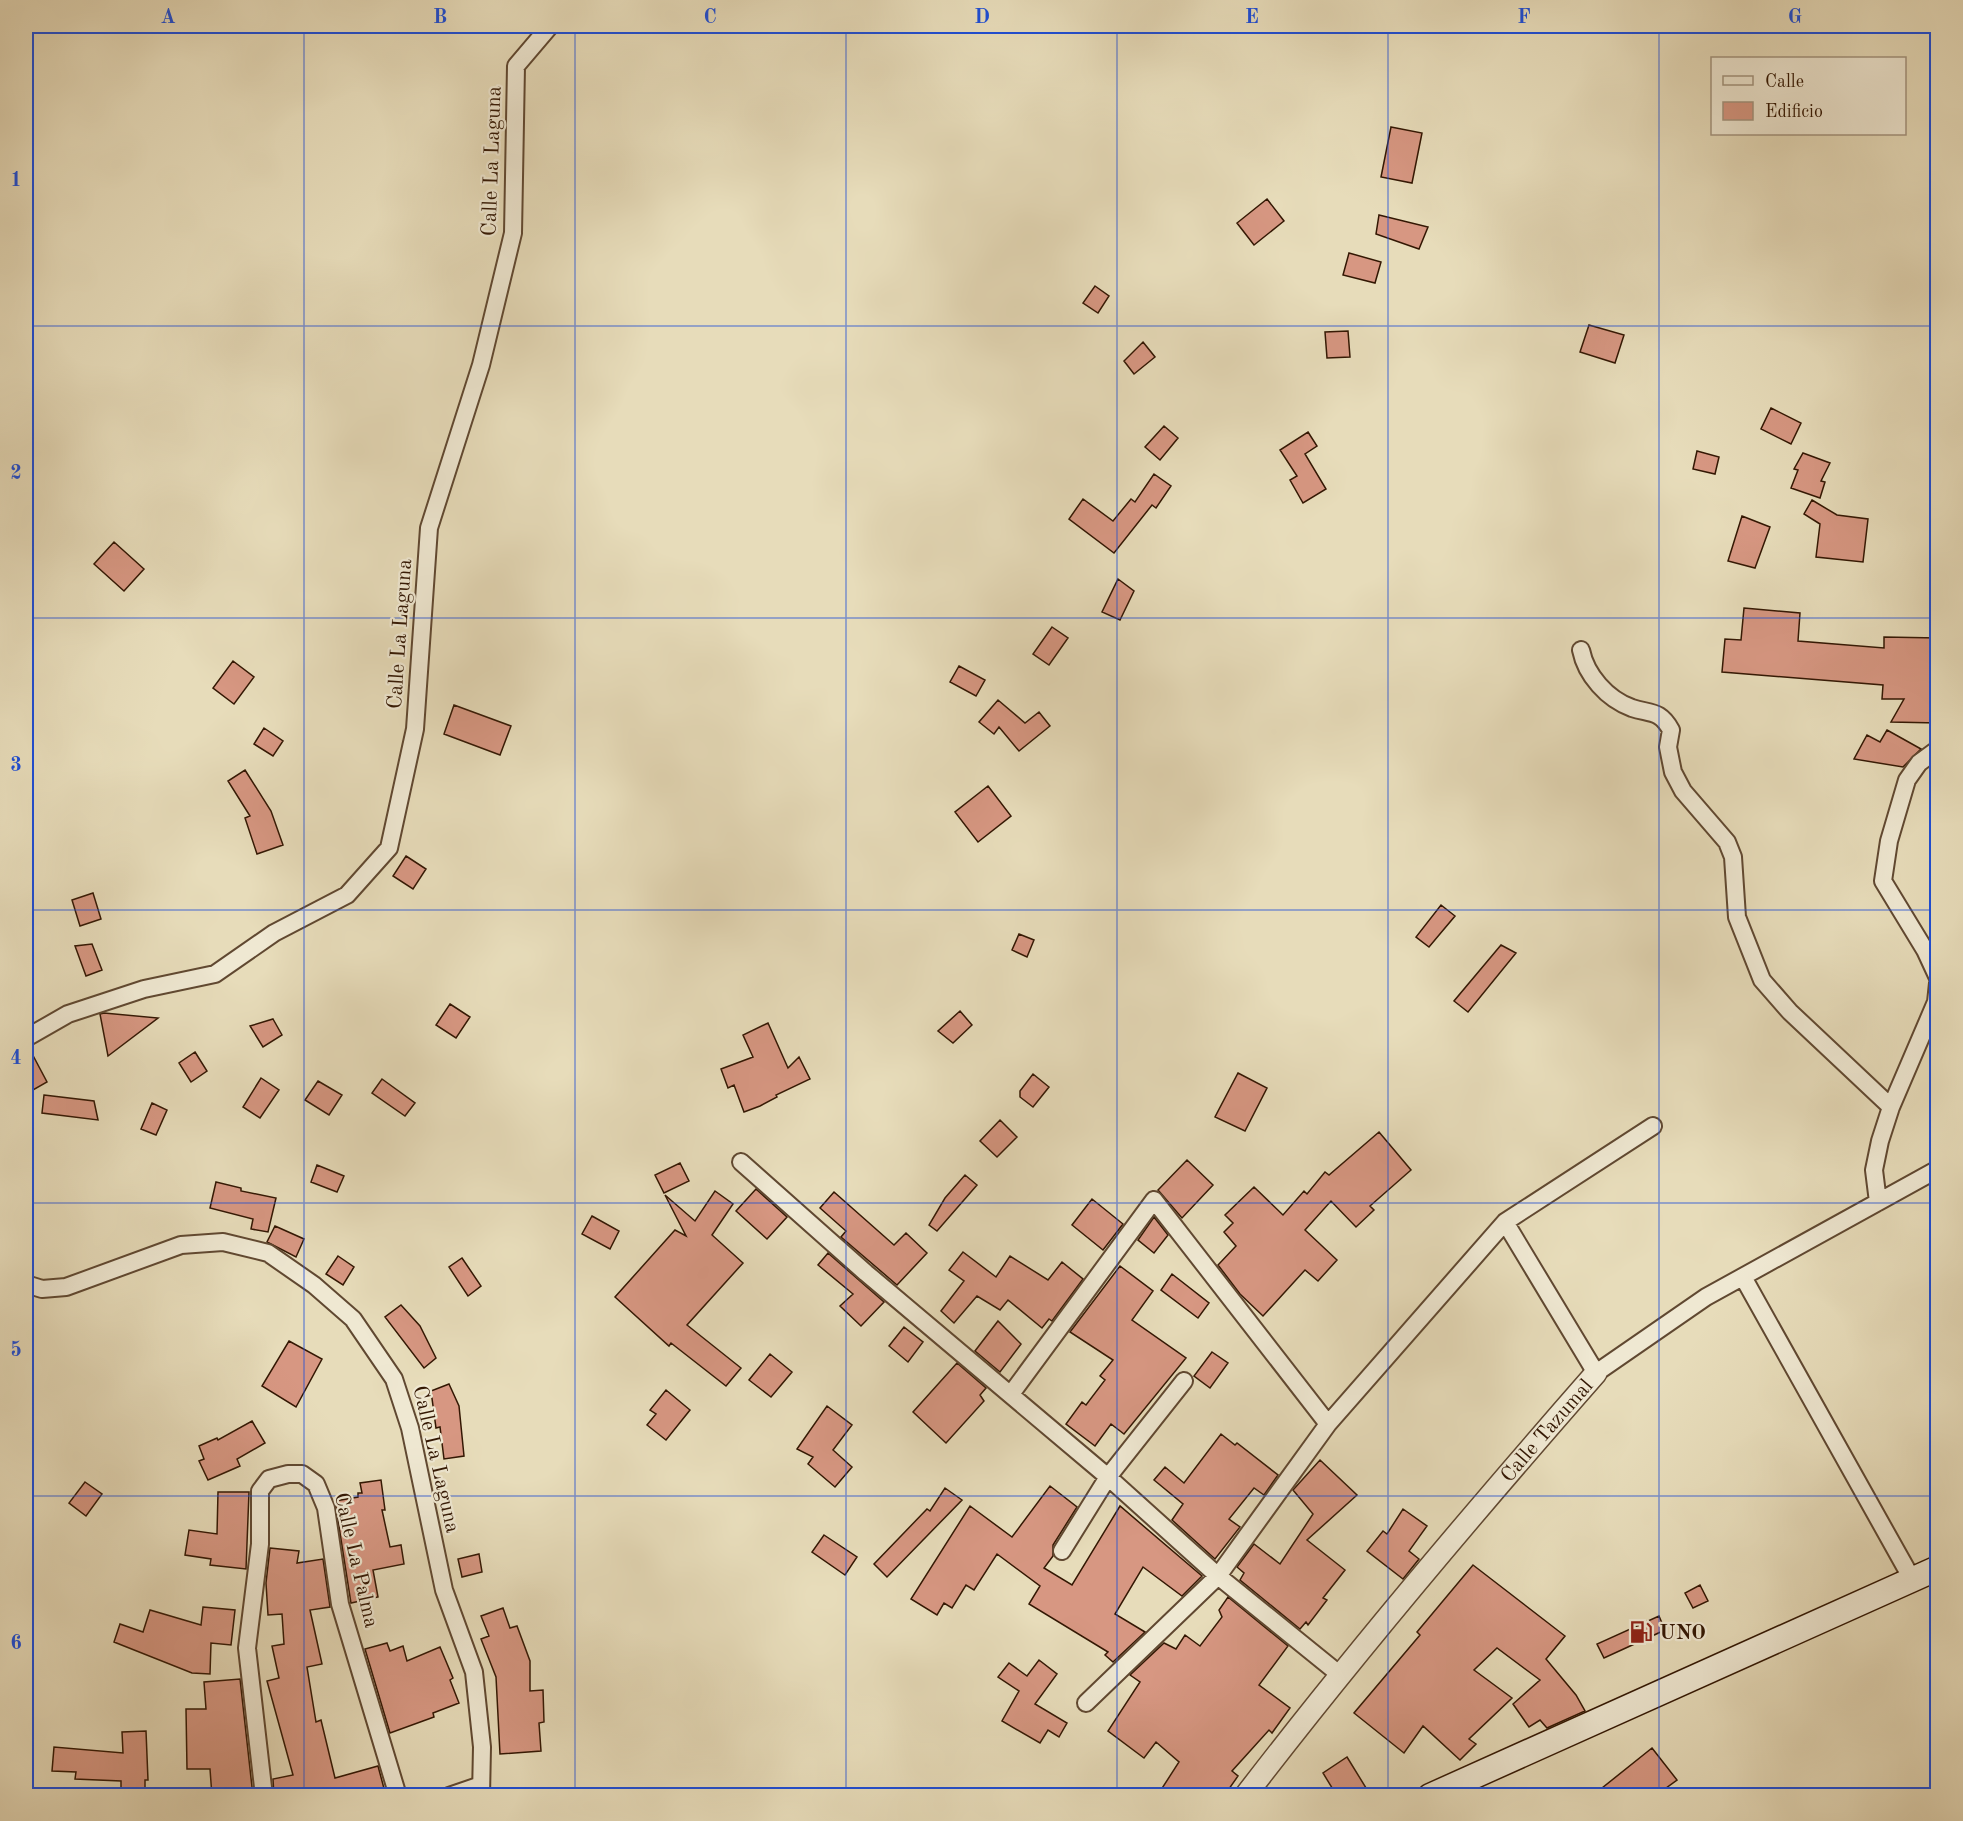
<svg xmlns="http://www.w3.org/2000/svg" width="1963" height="1821" font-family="'Old Standard TT',serif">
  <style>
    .building { fill: #d79782; stroke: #331703; stroke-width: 1.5 }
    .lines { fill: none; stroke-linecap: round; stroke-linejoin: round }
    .minor-casing { stroke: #604831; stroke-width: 20 }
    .tertiary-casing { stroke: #604831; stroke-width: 24 }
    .secondary-casing { stroke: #331703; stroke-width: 27 }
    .minor { stroke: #efe8d2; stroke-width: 16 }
    .tertiary { stroke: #efe8d2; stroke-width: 21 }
    .secondary { stroke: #efe8d2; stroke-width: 24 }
    .grid { fill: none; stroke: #1d4ed8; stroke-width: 1.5; stroke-opacity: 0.55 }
    .labels { text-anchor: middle; stroke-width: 4.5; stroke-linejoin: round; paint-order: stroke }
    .street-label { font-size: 21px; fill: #331703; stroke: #efe8d2 }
    .poi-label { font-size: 21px; font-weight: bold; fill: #331703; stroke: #efe8d2; text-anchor: start }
    .neatline { fill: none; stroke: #1d4ed8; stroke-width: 2 }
    .grid-label { font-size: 20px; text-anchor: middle; font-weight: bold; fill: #1d4ed8 }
  </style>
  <rect width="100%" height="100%" fill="#e7dcba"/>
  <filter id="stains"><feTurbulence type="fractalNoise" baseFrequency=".00333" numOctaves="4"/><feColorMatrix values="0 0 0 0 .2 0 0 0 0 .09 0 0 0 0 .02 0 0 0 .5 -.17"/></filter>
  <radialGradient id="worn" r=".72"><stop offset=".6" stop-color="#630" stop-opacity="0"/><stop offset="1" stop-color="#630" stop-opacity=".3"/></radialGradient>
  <path class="building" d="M 1391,127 L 1422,133 L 1412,183 L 1381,177 Z
    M 1267,199 L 1284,221 L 1254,245 L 1237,223 Z
    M 1379,215 L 1428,227 L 1419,249 L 1376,234 Z
    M 1349,253 L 1381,262 L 1375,283 L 1343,275 Z
    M 1095,286 L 1109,296 L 1098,313 L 1083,303 Z
    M 1589,325 L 1624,335 L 1615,363 L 1580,352 Z
    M 1348,331 L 1350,357 L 1327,358 L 1325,332 Z
    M 1143,342 L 1155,357 L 1134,374 L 1124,361 Z
    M 1771,408 L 1801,423 L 1791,444 L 1761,429 Z
    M 1164,426 L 1178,438 L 1160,460 L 1145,447 Z
    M 1308,432 L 1317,446 L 1305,454 L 1326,489 L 1303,503 L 1290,480 L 1297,476 L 1280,450 Z
    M 1697,451 L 1719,457 L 1715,474 L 1693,469 Z
    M 1803,453 L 1830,463 L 1821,481 L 1825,482 L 1820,498 L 1791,488 L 1798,470 L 1794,469 Z
    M 1154,474 L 1171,486 L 1156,508 L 1152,505 L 1114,553 L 1069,519 L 1083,499 L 1113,521 L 1131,499 L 1135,502 Z
    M 1812,500 L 1837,515 L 1868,519 L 1863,562 L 1816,557 L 1820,524 L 1804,514 Z
    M 1742,516 L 1770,527 L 1755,568 L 1728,561 Z
    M 114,542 L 144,569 L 124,591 L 94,564 Z
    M 1118,579 L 1134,591 L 1120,620 L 1102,612 Z
    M 1744,608 L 1800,613 L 1798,641 L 1884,648 L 1884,637 L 1938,638 L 1938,723 L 1891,722 L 1904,699 L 1882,699 L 1883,685 L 1722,672 L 1725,639 L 1741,640 Z
    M 1052,627 L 1068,638 L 1049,665 L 1033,654 Z
    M 233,661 L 254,677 L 234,704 L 213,688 Z
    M 959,666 L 985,680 L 976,696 L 950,682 Z
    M 998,700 L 1025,723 L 1039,712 L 1050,726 L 1019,751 L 999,727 L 994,734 L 979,722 Z
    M 454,705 L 511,726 L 500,755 L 444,734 Z
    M 264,728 L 283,741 L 273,756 L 254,744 Z
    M 1887,730 L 1921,749 L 1903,767 L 1854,759 L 1867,735 L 1880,742 Z
    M 245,770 L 271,811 L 283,845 L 257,854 L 245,818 L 250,816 L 228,781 Z
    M 988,786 L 1011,816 L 978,842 L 955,812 Z
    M 406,856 L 426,869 L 413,889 L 393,876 Z
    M 93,893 L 101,919 L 80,926 L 72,900 Z
    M 1441,905 L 1455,916 L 1429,947 L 1416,937 Z
    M 1019,934 L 1034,940 L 1027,957 L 1012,950 Z
    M 92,944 L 102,970 L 86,976 L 75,946 Z
    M 1501,945 L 1516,953 L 1468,1012 L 1454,1001 Z
    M 450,1004 L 470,1017 L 456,1038 L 436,1025 Z
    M 960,1011 L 972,1025 L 953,1043 L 938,1031 Z
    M 104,1013 L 158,1018 L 108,1056 L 100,1014 Z
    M 273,1019 L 282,1035 L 263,1047 L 250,1026 Z
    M 768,1023 L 788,1068 L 799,1057 L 810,1079 L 776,1095 L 777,1097 L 760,1106 L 744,1112 L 734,1085 L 728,1088 L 721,1069 L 753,1057 L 743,1035 Z
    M 26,1048 L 29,1048 L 47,1082 L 26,1094 Z
    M 195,1052 L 207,1071 L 191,1082 L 179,1063 Z
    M 1238,1073 L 1267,1088 L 1245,1131 L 1215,1117 Z
    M 1033,1074 L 1049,1087 L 1033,1107 L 1020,1097 L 1020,1091 Z
    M 261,1078 L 279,1090 L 260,1118 L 243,1107 Z
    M 382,1079 L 415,1103 L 405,1116 L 372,1093 Z
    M 318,1081 L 342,1095 L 329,1115 L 305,1100 Z
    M 44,1095 L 94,1101 L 98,1120 L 42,1113 Z
    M 152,1103 L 167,1110 L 156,1135 L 141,1129 Z
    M 1000,1120 L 1017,1137 L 997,1157 L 980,1141 Z
    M 1379,1132 L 1411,1170 L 1370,1206 L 1374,1210 L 1356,1227 L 1331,1201 L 1305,1230 L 1337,1260 L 1318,1281 L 1305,1270 L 1263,1316 L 1240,1294 L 1218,1265 L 1236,1246 L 1224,1232 L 1233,1223 L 1225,1215 L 1254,1187 L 1283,1215 L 1304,1191 L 1307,1194 L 1325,1172 L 1329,1175 Z
    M 1187,1160 L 1213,1185 L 1182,1218 L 1158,1190 Z
    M 680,1163 L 689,1181 L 664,1193 L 655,1175 Z
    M 317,1165 L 344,1176 L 337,1192 L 311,1182 Z
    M 965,1175 L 977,1185 L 937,1231 L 929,1225 L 945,1198 Z
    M 216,1182 L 241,1188 L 241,1191 L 276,1198 L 268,1232 L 251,1229 L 253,1219 L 210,1208 Z
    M 756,1189 L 787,1217 L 767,1239 L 736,1211 Z
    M 715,1191 L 733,1204 L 712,1235 L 743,1263 L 687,1325 L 741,1368 L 726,1386 L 671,1343 L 669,1346 L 615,1297 L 675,1230 L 686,1236 L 665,1195 L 695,1221 Z
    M 834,1192 L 894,1245 L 906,1233 L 927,1253 L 897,1285 L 841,1237 L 846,1231 L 820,1208 Z
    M 1092,1199 L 1123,1224 L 1103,1250 L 1072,1225 Z
    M 592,1216 L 619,1231 L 610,1249 L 582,1234 Z
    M 1154,1217 L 1168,1235 L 1154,1253 L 1138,1240 Z
    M 275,1226 L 304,1239 L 296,1257 L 267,1242 Z
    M 963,1252 L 996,1277 L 1010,1256 L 1048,1280 L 1062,1262 L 1083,1279 L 1052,1321 L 1049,1319 L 1042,1328 L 1008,1300 L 1000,1310 L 977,1296 L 954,1323 L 941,1311 L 964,1281 L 949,1270 Z
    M 828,1253 L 884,1302 L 861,1326 L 840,1306 L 853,1294 L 818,1265 Z
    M 338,1256 L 354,1267 L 343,1285 L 326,1274 Z
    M 462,1258 L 481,1286 L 468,1296 L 449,1267 Z
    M 1120,1266 L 1153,1291 L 1132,1320 L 1186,1358 L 1124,1434 L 1111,1424 L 1095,1446 L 1066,1424 L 1082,1402 L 1086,1405 L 1105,1380 L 1100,1376 L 1113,1360 L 1070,1332 Z
    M 1172,1274 L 1209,1303 L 1198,1318 L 1161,1290 Z
    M 401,1305 L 420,1326 L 436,1358 L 424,1368 L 385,1317 Z
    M 998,1321 L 1021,1344 L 1000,1372 L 975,1351 Z
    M 904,1327 L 923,1342 L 908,1362 L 889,1346 Z
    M 289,1341 L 322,1359 L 296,1407 L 262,1386 Z
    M 1212,1352 L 1228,1363 L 1210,1388 L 1194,1376 Z
    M 770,1354 L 792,1372 L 771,1397 L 749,1380 Z
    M 957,1363 L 986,1388 L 980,1395 L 984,1401 L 946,1443 L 913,1412 Z
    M 449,1384 L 459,1406 L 464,1456 L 444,1459 L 440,1427 L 436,1428 L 431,1391 Z
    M 666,1390 L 690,1410 L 666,1440 L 647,1425 L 656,1414 L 650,1410 Z
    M 827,1406 L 852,1425 L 833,1450 L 852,1467 L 835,1487 L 808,1464 L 813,1457 L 797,1449 Z
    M 252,1421 L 265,1443 L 237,1459 L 240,1466 L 208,1480 L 199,1461 L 204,1459 L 199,1446 L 217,1438 L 218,1440 Z
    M 1221,1434 L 1235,1445 L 1237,1443 L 1278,1475 L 1264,1495 L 1254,1488 L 1229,1519 L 1240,1527 L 1215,1559 L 1172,1520 L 1183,1504 L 1154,1480 L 1165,1467 L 1184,1483 Z
    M 1320,1460 L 1357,1495 L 1307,1540 L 1345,1570 L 1323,1598 L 1327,1600 L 1308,1625 L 1306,1622 L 1300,1629 L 1240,1580 L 1244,1573 L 1237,1567 L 1254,1544 L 1280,1564 L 1313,1514 L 1293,1490 Z
    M 381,1480 L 385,1510 L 382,1510 L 390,1547 L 401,1545 L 404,1564 L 373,1570 L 378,1597 L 351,1603 L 335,1501 L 358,1497 L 358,1493 L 362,1493 L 360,1483 Z
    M 85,1482 L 102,1494 L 86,1516 L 69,1503 Z
    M 1050,1486 L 1077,1507 L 1053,1545 L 1053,1556 L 1044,1568 L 1072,1585 L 1120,1506 L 1202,1576 L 1182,1596 L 1143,1567 L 1115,1614 L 1145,1632 L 1113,1662 L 1105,1655 L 1108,1652 L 1029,1604 L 1040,1586 L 997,1554 L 974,1590 L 966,1585 L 952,1608 L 944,1603 L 937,1615 L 911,1599 L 970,1506 L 1012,1537 Z
    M 945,1488 L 962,1500 L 887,1577 L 874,1564 L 927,1509 L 930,1511 Z
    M 218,1492 L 249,1492 L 246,1569 L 210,1565 L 211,1559 L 185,1555 L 189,1530 L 217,1534 Z
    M 1403,1509 L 1427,1526 L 1409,1551 L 1419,1559 L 1403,1579 L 1367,1551 L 1383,1531 L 1387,1534 Z
    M 824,1535 L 857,1557 L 845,1575 L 812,1552 Z
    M 270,1548 L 299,1551 L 297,1563 L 323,1559 L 330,1607 L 310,1610 L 322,1664 L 307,1667 L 316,1722 L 321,1720 L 335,1778 L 378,1766 L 386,1796 L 274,1796 L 273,1779 L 293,1775 L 267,1681 L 279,1678 L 272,1646 L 284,1644 L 282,1614 L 268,1615 L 266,1583 Z
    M 479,1554 L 482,1572 L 462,1577 L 458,1559 Z
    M 1473,1565 L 1565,1636 L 1546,1659 L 1576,1695 L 1585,1711 L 1547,1728 L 1540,1720 L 1529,1727 L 1513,1704 L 1540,1680 L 1497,1648 L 1474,1670 L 1512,1698 L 1469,1739 L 1476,1744 L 1460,1760 L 1423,1726 L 1404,1753 L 1354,1713 L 1420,1635 L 1417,1632 Z
    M 1700,1585 L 1708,1601 L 1693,1608 L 1685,1593 Z
    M 1228,1597 L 1288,1646 L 1259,1685 L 1290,1708 L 1272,1733 L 1269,1730 L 1232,1771 L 1238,1776 L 1224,1796 L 1157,1796 L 1179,1762 L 1156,1742 L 1144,1758 L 1108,1731 L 1140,1682 L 1130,1675 L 1164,1643 L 1176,1649 L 1185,1635 L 1200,1646 L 1222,1617 L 1219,1610 Z
    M 203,1607 L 235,1610 L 231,1645 L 211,1643 L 210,1674 L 192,1673 L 114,1642 L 120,1624 L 143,1632 L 150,1610 L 201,1625 Z
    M 503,1608 L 510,1628 L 517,1626 L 530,1661 L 530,1691 L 543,1690 L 544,1722 L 539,1723 L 541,1751 L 500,1754 L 496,1677 L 481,1639 L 489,1636 L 481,1616 Z
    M 1659,1616 L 1665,1630 L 1604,1658 L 1597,1644 Z
    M 387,1643 L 390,1651 L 403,1646 L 407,1661 L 440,1647 L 453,1678 L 450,1680 L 459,1703 L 433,1713 L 434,1717 L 390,1733 L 365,1649 Z
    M 1039,1660 L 1057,1674 L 1035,1704 L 1067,1723 L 1059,1737 L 1048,1730 L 1040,1743 L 1002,1721 L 1019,1691 L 998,1677 L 1009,1663 L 1027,1676 Z
    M 240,1679 L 253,1796 L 212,1796 L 210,1769 L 187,1769 L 186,1709 L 206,1709 L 204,1682 Z
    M 146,1731 L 148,1780 L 145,1780 L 145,1796 L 121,1796 L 121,1781 L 75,1779 L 76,1772 L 52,1771 L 54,1747 L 123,1753 L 122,1732 Z
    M 1652,1748 L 1677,1780 L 1655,1796 L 1592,1796 Z
    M 1347,1757 L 1371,1796 L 1337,1796 L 1323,1773 Z"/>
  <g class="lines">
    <g class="minor-casing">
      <path id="minor" d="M 1581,650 C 1586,675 1607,699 1632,708 C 1651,714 1660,710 1671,730 L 1668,747 L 1673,772 L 1683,791 L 1727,842 L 1733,857 L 1737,917 L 1762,980 L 1790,1012 L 1891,1107
        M 1938,749 L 1919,763 L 1907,780 L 1889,841 L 1883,881 L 1925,950 L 1938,978
        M 26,1038 L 68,1014 L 144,989 L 215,974 L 274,933 L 347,895 L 389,848 L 415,729 L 429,528 L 481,365 L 513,233 L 516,66 L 550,26
        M 741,1162 L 866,1273 L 1108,1477 L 1218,1576 L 1339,1674
        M 1878,1202 L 1874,1170 L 1880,1141 L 1891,1107 L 1936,1002 L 1938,983
        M 1505,1222 L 1596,1373 L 1706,1297 L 1938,1169
        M 1743,1277 L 1912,1579
        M 26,1284 L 42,1289 L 66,1287 L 181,1245 L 223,1242 L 268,1253 L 314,1285 L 353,1319 L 394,1379 L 410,1428 L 444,1590 L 474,1672 L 482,1747 L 481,1796
        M 1011,1394 L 1154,1200 L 1328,1424
        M 1062,1551 L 1108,1477 L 1184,1381
        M 1086,1703 L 1218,1576 L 1328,1424 L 1505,1222 L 1653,1126
        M 264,1796 L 247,1648 L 260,1544 L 260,1491 L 269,1479 L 288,1474 L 302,1474 L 316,1484 L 326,1508 L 340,1604 L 398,1796
        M 449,1796 L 481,1785"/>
    </g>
    <g class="tertiary-casing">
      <g id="tertiary">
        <path id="s1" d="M 1245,1796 C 1357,1650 1475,1511 1596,1373"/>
      </g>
    </g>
    <g class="secondary-casing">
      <path id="secondary" d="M 1430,1796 L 1938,1568"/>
    </g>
    <use href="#minor" class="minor"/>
    <use href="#tertiary" class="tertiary"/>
    <use href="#secondary" class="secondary"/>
  </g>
  <path class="grid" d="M 304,26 L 304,1796M 575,26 L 575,1796M 846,26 L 846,1796M 1117,26 L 1117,1796M 1388,26 L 1388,1796M 1659,26 L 1659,1796M 26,326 L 1938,326M 26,618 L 1938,618M 26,910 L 1938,910M 26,1203 L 1938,1203M 26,1496 L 1938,1496"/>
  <defs>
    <g id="fuel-bare" transform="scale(1.8)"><path d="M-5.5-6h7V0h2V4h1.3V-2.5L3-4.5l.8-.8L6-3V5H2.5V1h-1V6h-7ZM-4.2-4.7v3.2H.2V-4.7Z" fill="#8f2418" stroke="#efe8d2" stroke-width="2.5" paint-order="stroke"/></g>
  </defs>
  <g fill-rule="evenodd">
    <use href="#fuel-bare" x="1641" y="1632"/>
  </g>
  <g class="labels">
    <g class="street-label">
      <text transform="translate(491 161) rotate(-88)" y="7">Calle La Laguna</text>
      <text transform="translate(399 634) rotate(-86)" y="7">Calle La Laguna</text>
      <text dy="7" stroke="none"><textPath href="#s1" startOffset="474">Calle Tazumal</textPath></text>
      <text transform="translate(437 1459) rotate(77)" y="7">Calle La Laguna</text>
      <text transform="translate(357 1560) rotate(77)" y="7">Calle La Palma</text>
    </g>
    <g class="poi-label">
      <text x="1659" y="1639">UNO</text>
    </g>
  </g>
  <rect width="1963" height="1821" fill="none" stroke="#e7dcba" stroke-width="66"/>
  <rect x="1711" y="57" width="195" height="78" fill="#efe8d2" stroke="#a4947f" stroke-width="1.5"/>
  <rect x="1723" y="76" width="30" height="9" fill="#efe8d2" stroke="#a4947f" stroke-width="1.5"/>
  <text x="1765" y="87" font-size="18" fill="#331703">Calle</text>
  <rect x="1723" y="102" width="30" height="18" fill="#d79782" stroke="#a4947f" stroke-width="1.5"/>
  <text x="1765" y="117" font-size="18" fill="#331703">Edificio</text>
  <rect x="33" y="33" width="1897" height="1755" class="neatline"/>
  <g class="grid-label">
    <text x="168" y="23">A</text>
    <text x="440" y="23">B</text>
    <text x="710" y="23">C</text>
    <text x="982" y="23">D</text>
    <text x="1252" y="23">E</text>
    <text x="1524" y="23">F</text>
    <text x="1795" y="23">G</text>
    <text x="16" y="186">1</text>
    <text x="16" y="479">2</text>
    <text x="16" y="771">3</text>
    <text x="16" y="1064">4</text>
    <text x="16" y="1356">5</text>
    <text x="16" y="1649">6</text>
  </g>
  <rect width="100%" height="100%" filter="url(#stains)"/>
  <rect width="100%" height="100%" fill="url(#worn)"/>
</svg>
